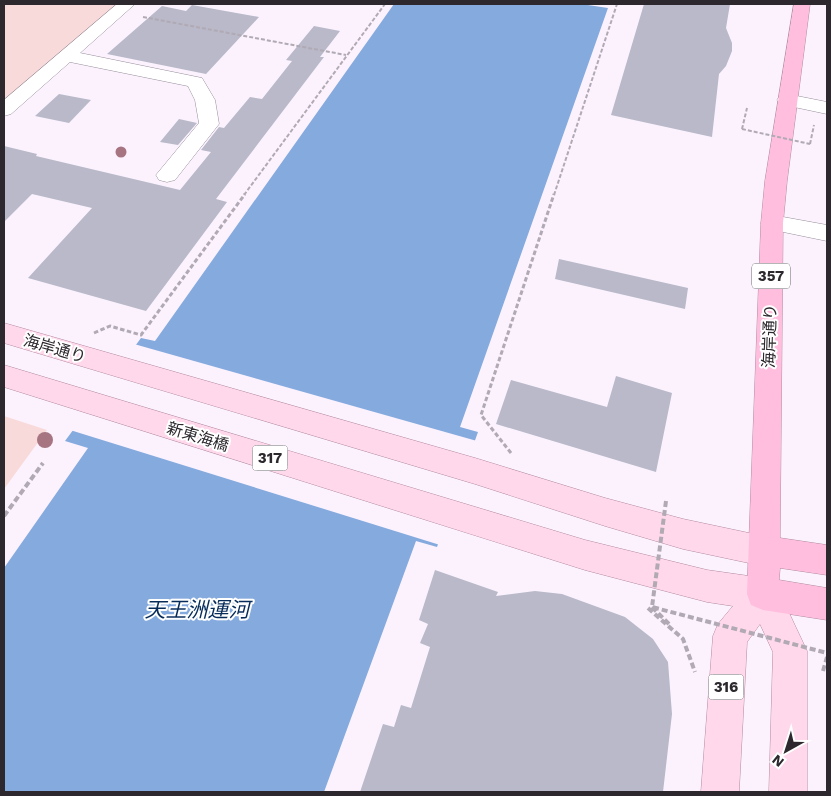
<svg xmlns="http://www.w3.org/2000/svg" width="831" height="796" font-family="'Work Sans','Noto Sans JP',sans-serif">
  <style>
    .green { fill: #f9dada }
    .water { fill: #85aade }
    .pier { fill: #fbf2fe }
    .building { fill: #b9b9c9 }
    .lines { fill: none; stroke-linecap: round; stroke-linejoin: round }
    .minor-casing { stroke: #978e9b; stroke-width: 1 }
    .major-casing { stroke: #b58aa0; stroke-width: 1 }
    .highway-casing { stroke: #b58aa0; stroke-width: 1 }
    .path-far2 { stroke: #b1aab4; stroke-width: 2; stroke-dasharray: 4 2; stroke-linecap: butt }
    .path-far1 { stroke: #b1aab4; stroke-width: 3; stroke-dasharray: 4.5 2.5; stroke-linecap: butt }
    .path { stroke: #b1aab4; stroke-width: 4; stroke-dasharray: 6 3; stroke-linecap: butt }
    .minor { fill: #fff; fill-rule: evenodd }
    .major { fill: #ffd8eb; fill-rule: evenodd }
    .highway { fill: #ffbede; fill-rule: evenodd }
    .path-bridge-far1 { stroke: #b1aab4; stroke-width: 2; stroke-dasharray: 4 2; stroke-linecap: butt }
    .path-bridge { stroke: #b1aab4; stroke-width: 4; stroke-dasharray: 6 3; stroke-linecap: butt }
    .tree { fill: #a77581 }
    .labels { text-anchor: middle; stroke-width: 4; stroke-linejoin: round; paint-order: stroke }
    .shield { fill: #fff; stroke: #6b686c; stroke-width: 1 }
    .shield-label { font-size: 15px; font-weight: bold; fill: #2c282d }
    .street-label { font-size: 16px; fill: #2c282d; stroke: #fff }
    .near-water-label { font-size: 21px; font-style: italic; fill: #072c5a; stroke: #fff }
  </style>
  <rect width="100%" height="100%" fill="#fbf2fe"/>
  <path class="green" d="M 4,4 L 127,4 L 4,110 Z
    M 4,416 L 47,430 L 4,489 Z"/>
  <path class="water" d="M 394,4 L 581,4 L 608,8 L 460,427 L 478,432 L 437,547 L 416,541 L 324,792 L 4,792 L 4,568 L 88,448 L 65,441 L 141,338 L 155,341 Z"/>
  <path class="pier" d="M 134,344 L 477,441 L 440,545 L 70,430 Z"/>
  <path class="building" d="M 644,4 L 730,4 L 726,28 L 732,43 L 732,51 L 726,66 L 719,74 L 712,137 L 611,115 Z
    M 192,5 L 259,17 L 206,74 L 107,54 L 162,6 L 186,11 Z
    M 314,26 L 340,31 L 320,57 L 324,57 L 216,199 L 227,202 L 146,311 L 28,278 L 92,208 L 32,194 L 4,222 L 4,146 L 37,154 L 36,156 L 180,190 L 211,152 L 201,150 L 219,127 L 224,128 L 250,97 L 262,99 L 292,61 L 286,60 Z
    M 59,94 L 91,100 L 69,123 L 35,116 Z
    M 179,119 L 197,123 L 178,145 L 160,142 Z
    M 559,259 L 688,288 L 685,309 L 555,279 Z
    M 616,376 L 672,393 L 656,472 L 496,424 L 511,380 L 607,407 Z
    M 435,570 L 498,592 L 496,596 L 535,591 L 562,594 L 625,617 L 653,639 L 668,662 L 672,714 L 663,792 L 360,792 L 383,724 L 394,727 L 401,705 L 411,708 L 430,647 L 420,643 L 428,624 L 419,620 Z"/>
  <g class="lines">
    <g class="minor-casing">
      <path id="minor" d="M 117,4 L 135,4 L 80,53 L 202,78 L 215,100 L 219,124 L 175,180 L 167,182 L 159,180 L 156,175 L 199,123 L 195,100 L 188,86 L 70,62 L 11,114 L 4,116 L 4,100 Z
        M 787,94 L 827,102 L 827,114 L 780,104 L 777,100 L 780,96 Z
        M 772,215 L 827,225 L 827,241 L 764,228 L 761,223 L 764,218 Z"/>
    </g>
    <g class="major-casing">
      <path id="major" d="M 4,323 L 475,458 L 605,498 L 683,519 L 763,536 L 774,540 L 779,551 L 774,562 L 763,566 L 683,549 L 605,526 L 475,484 L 4,343 Z
        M 4,365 L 585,540 L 707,570 L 763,578 L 775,583 L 807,651 L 807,792 L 769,792 L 773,652 L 760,624 L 747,642 L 739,792 L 701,792 L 713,636 L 718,624 L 733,606 L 707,602 L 585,570 L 4,387 Z"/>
    </g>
    <g class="highway-casing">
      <path id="highway" d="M 794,4 L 810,4 L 787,181 L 783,223 L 780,538 L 827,545 L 827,575 L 780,568 L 779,580 L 827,588 L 827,620 L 763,610 L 751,605 L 747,594 L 761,223 L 765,181 Z"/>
    </g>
    <path class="path-far2" d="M 143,17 L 346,55
      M 742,129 L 747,108
      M 810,144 L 814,125
      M 244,195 L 385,4
      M 554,195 L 617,4"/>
    <path class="path-far1" d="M 94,333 L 110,326 L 141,335 L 245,194
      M 511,453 L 481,415 L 554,194"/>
    <path class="path" d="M 4,516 L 43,463
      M 652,607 L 669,624
      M 648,608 L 683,639 L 695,672
      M 823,671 L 827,657"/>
    <use href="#minor" class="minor"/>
    <use href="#major" class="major"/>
    <use href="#highway" class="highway"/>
    <path class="path-bridge-far1" d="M 742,129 L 810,144"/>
    <path class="path-bridge" d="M 666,501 L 652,607 L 827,653"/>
  </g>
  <g class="tree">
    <circle cx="121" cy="152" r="5.5"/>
    <circle cx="45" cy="440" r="8"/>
  </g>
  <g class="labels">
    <g class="shield">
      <rect x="752" y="263.5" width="38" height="25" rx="4"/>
      <rect x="252.5" y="445.5" width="35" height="25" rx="4"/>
      <rect x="708.5" y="674.5" width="35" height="25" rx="4"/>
    </g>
    <g class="shield-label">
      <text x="771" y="281">357</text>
      <text x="270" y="463">317</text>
      <text x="726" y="692">316</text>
    </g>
    <g class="street-label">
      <text transform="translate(769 336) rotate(-88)" y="6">海岸通り</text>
      <text transform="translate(55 348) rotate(16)" y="6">海岸通り</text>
      <text transform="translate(198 436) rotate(17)" y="6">新東海橋</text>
    </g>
    <g class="near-water-label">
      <text x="197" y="617">天王洲運河</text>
    </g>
  </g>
  <rect width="831" height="796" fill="none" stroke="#2c282d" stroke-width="10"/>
  <g transform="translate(786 751) rotate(219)" stroke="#ffffff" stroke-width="4" paint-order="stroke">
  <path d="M0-4L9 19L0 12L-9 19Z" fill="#2c282d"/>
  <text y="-8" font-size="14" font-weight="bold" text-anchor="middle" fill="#2c282d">N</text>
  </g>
</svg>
